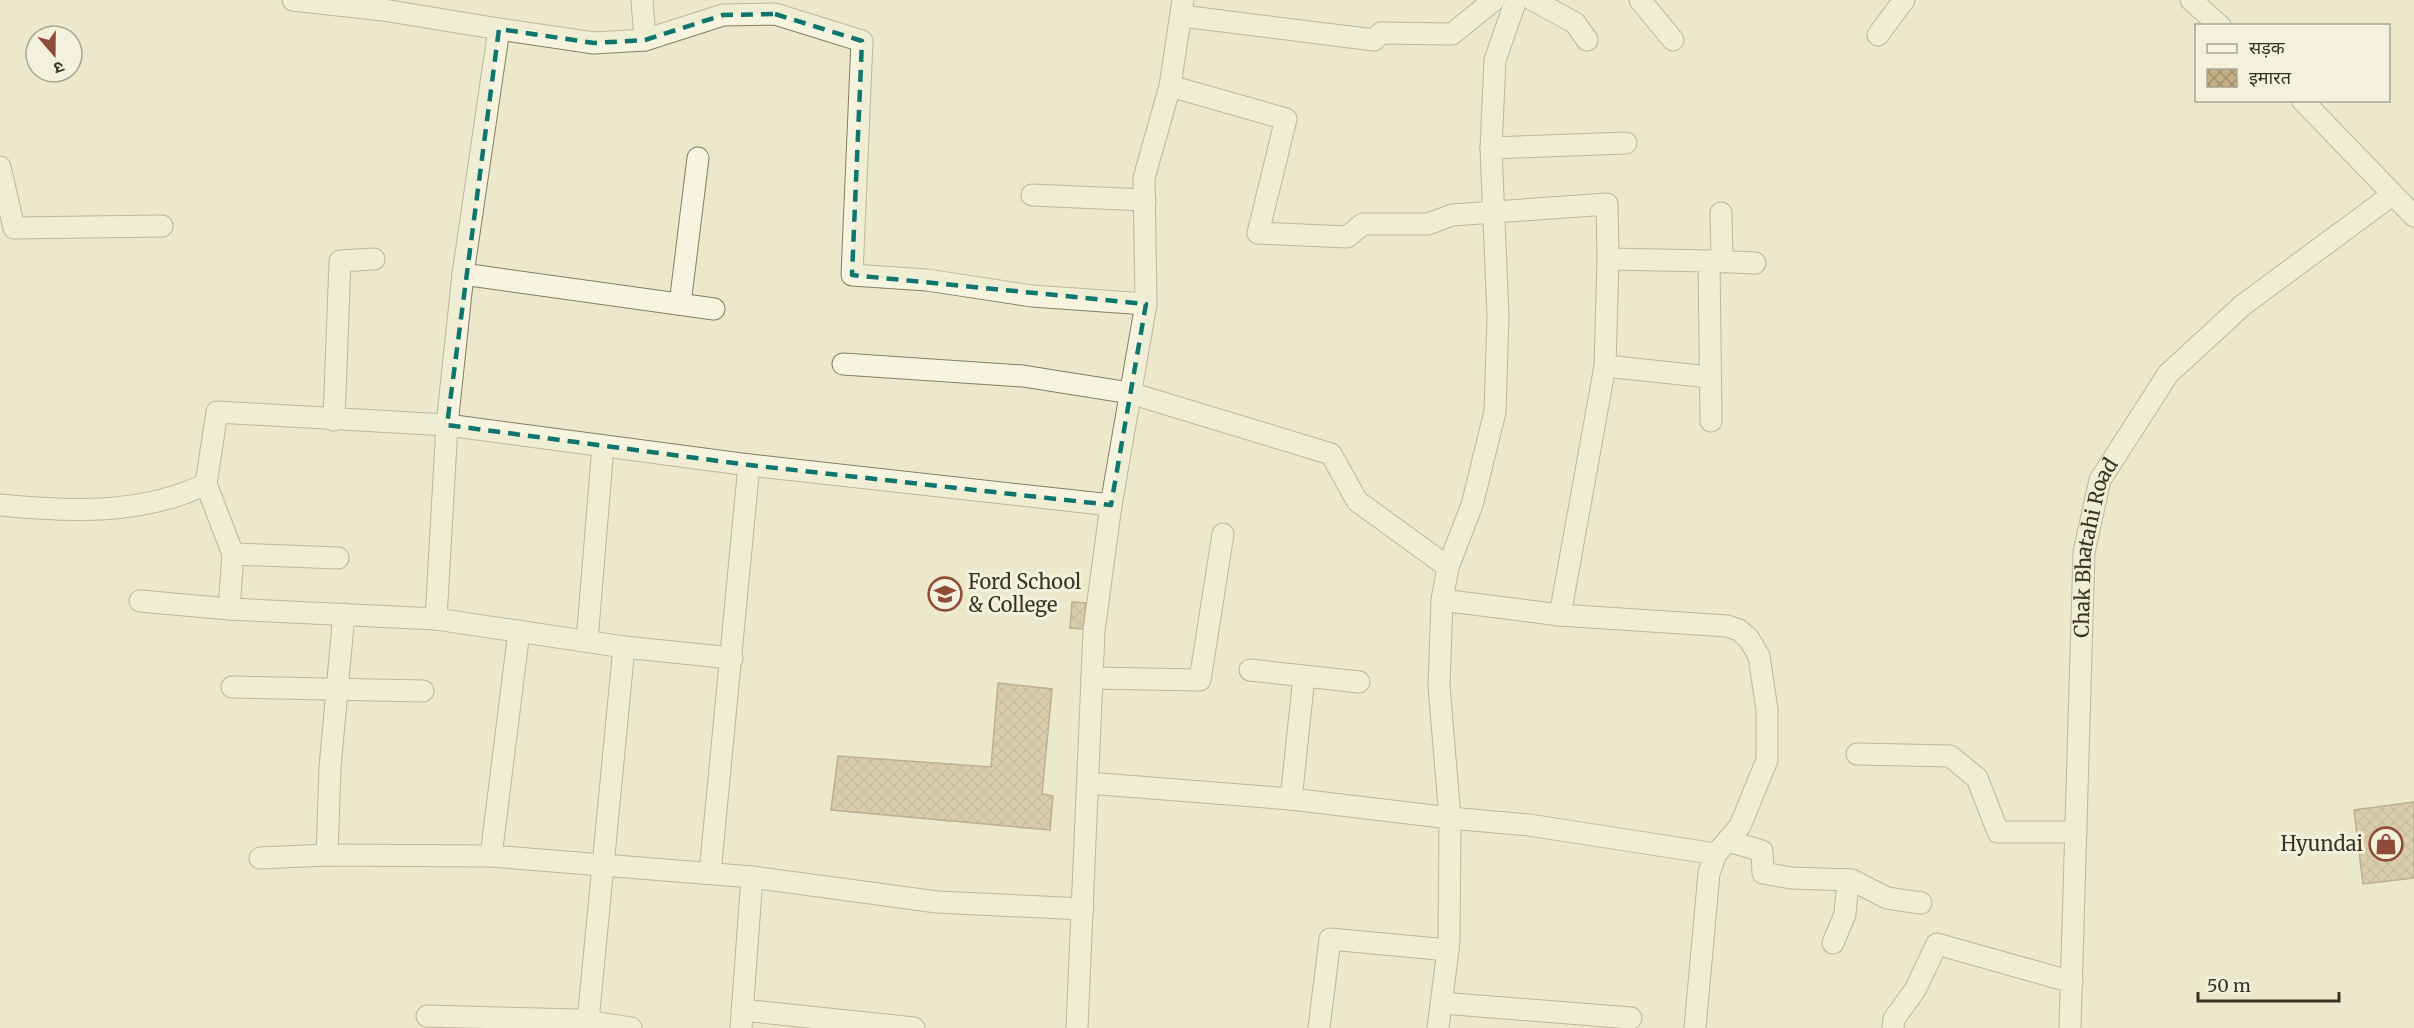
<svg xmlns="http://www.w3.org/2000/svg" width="2414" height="1028" font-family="Merriweather,'Noto Sans Devanagari',serif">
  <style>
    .building { fill: url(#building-cross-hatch); stroke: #836d4a; stroke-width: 1.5 }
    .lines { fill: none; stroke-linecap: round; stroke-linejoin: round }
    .street-casing { stroke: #867d62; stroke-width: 23 }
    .street { stroke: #f6f4df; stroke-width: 21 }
    .marked { fill: none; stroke: #0f766e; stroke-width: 4.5; stroke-dasharray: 12 8; stroke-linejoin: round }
    .labels { text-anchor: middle; stroke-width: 6; stroke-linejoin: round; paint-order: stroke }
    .street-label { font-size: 20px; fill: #393223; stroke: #f3f1db }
    .poi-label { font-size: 20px; fill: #393223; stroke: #f3f1db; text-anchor: start }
  </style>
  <defs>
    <pattern id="building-cross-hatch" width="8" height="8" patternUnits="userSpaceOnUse" patternTransform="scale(1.5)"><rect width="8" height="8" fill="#c4ae86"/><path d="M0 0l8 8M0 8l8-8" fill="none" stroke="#a08e6d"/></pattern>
  </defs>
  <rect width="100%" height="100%" fill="#ebe8cc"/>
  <path class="building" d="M 1072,602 L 1086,603 L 1084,629 L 1070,628 Z
    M 998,683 L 1052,689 L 1042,794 L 1053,796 L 1050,830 L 831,810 L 838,756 L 991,767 Z
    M 2414,802 L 2414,878 L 2363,884 L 2354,810 Z"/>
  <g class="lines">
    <g class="street-casing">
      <g id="street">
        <path d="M 293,0 L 383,10 L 499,29 L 463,274 L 447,425 L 436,619"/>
        <path d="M 642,0 L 645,40"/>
        <path d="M 1533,0 L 1575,23 L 1587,40"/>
        <path d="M 1640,0 L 1673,40"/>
        <path d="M 2191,0 L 2220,26"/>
        <path d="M 1182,16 L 1374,40 L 1381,33 L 1452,34 L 1494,0"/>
        <path d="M 499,29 L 594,43 L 645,40 L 723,15 L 775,14 L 862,41 L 852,275 L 927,280 L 1032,296 L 1146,304"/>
        <path d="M 1878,35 L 1904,0"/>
        <path d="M 1170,86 L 1286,119 L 1258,233 L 1347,237 L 1363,224 L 1428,224 L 1452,215 L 1607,204 L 1608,259"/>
        <path d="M 2302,100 L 2414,216"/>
        <path d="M 1491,148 L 1626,143"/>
        <path d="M 0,167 L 14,228 L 162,226"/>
        <path d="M 1032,195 L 1145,200"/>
        <path d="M 1721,213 L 1722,262"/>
        <path d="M 1710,261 L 1755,263"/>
        <path d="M 463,274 L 714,309"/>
        <path d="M 680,304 L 698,158"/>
        <path d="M 843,364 L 1023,376 L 1130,393 L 1331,454 L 1357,501 L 1448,567"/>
        <path d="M 1605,366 L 1710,377"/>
        <path d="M 334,420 L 340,261 L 374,259"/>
        <path d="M 206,484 L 233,554 L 338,558"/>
        <path d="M 0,505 C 69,512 142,515 206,484 L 217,412 L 447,425 L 749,465 L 1111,505"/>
        <path d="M 1442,600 L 1560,615 L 1727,626 L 1739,630 L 1749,639 L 1759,656 L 1767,710 L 1767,760 L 1740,826 L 1716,854 L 1709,873 L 1695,1028"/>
        <path d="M 140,601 L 229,609 L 436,619 L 624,647 L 588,1021"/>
        <path d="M 229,609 L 233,554"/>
        <path d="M 1560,615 L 1605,366 L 1608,259 L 1709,261 L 1711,421"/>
        <path d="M 587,641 L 603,446"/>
        <path d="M 624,647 L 732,658"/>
        <path d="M 1250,670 L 1359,682"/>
        <path d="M 1092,678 L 1200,680 L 1223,534"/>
        <path d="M 232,687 L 423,691"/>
        <path d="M 1857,754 L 1950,756 L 1977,778 L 1998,832 L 2076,832"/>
        <path d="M 1088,783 L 1291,799 L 1450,818 L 1529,825 L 1716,854"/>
        <path d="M 1291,799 L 1304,677"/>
        <path d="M 1728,841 L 1762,851 L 1763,873 L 1791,878 L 1852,880 L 1887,898 L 1921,903"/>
        <path d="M 327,855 L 330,767 L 344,614"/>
        <path d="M 491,856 L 519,631"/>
        <path d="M 260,858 L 327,855 L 491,856 L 752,877 L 937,902 L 1083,909"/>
        <path d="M 710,873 L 749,465"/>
        <path d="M 1833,943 L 1845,914 L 1848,880"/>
        <path d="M 1442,1003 L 1631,1018"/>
        <path d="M 742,1010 L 914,1028"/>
        <path d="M 427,1016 L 579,1020 L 631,1028"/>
        <path d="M 741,1028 L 752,877"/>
        <path d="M 1077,1028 L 1094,631 L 1111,505 L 1146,304 L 1144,178 L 1170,86 L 1183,0"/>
        <path d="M 1319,1028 L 1330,939 L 1448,950"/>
        <path d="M 1438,1028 L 1449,942 L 1450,818 L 1439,686 L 1442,600 L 1448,567 L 1472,505 L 1495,412 L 1498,316 L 1491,148 L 1495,60 L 1516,0"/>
        <path d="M 1893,1028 L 1894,1019 L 1915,990 L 1937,944 L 2072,982"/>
        <path id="s1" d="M 2070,1028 L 2084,552 L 2100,480 L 2168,374 L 2243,305 L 2392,195"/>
      </g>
    </g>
    <use href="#street" class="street"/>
  </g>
  <path d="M0 0H2414V1028H0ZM 775,14 L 862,41 L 852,275 L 1146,304 L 1111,505 L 749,465 L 447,425 L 499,29 L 594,43 L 645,40 L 723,15 Z" fill="#ebe8cc" fill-opacity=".55" fill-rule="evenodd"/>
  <path class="marked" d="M 775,14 L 862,41 L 852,275 L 1146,304 L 1111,505 L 749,465 L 447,425 L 499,29 L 594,43 L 645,40 L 723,15 Z"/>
  <defs>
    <g id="school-ring" transform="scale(1.725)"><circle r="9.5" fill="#f3f1db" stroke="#8e4b38" stroke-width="1.5"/><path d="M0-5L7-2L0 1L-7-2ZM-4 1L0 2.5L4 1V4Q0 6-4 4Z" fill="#8e4b38"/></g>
    <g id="shop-ring" transform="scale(1.725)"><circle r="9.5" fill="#f3f1db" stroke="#8e4b38" stroke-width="1.5"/><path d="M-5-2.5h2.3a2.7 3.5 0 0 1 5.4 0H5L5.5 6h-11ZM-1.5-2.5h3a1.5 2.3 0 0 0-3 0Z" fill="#8e4b38"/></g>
  </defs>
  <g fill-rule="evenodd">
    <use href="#school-ring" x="945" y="594"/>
    <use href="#shop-ring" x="2386" y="844"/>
  </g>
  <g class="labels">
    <g class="street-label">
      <text dy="7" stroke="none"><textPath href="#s1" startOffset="482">Chak Bhatahi Road</textPath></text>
    </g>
    <g class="poi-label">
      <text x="968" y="589">Ford School<tspan x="968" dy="23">&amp; College</tspan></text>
      <text x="2363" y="851" text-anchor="end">Hyundai</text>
    </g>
  </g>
  <rect x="2195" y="24" width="195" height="78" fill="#f3f1db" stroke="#a9a591" stroke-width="1.5"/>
  <rect x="2207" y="44" width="30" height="9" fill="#f6f4df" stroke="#a9a591" stroke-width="1.5"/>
  <text x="2249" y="54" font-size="18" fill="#393223">सड़क</text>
  <rect x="2207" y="69" width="30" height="18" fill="url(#building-cross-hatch)" stroke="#a9a591" stroke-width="1.5"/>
  <text x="2249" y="84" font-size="18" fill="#393223">इमारत</text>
  <g transform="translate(54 54) rotate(160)"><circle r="28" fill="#f3f1db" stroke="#a9a591" stroke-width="1.5"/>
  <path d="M0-4.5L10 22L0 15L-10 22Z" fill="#8e4b38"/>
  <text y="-9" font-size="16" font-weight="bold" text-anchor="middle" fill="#393223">उ</text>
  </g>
  <path d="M2198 992v9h141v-9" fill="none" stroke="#393223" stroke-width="3"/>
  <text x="2207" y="992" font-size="18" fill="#393223" stroke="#f3f1db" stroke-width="4.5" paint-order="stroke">50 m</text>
</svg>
